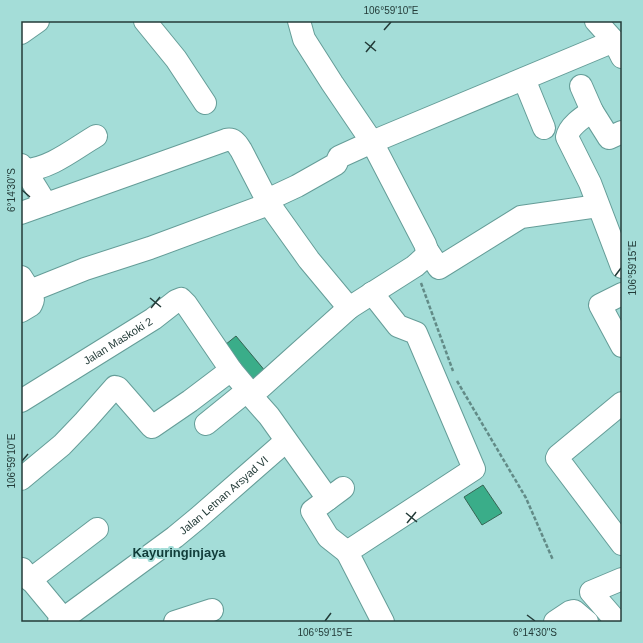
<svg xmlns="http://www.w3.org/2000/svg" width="643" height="643" font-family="Helvetica,sans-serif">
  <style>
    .building { fill: #3aad89; stroke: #366554 }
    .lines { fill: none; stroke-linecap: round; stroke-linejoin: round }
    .minor-casing { stroke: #659d98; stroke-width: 24 }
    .path { stroke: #628b87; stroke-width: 2.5; stroke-dasharray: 4 2; stroke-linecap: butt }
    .minor { stroke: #fff; stroke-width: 22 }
    .ticks { fill: none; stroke: #233b38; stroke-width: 1.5 }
    .labels { text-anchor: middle; stroke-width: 4; stroke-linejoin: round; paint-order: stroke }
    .street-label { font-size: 11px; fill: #233b38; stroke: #a4ddd8 }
    .quarter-label { font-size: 13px; font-weight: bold; fill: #103c39; stroke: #a4ddd8 }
    .neatline { fill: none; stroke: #233b38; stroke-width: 1.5 }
    .ticks-label { font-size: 10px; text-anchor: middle; fill: #233b38 }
  </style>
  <rect width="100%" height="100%" fill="#a4ddd8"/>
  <path class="building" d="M 236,336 L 266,372 L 250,385 L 220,349 Z
    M 483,485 L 502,513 L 482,525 L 464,497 Z"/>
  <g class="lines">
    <g class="minor-casing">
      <g id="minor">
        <path d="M 145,21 L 176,59 L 205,103"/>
        <path d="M 299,21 L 304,39 L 332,83 L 372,142 L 425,244 L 427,250 L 439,268 L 521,217 L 598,206"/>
        <path d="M 596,21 L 614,41 L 622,57"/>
        <path d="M 21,33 L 38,21"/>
        <path d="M 524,79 L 544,128"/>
        <path d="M 581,86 L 592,111"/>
        <path d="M 622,132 L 609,138 L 592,111 C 583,117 569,126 567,137 L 590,183 L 622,267"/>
        <path d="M 21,165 L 25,170 C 50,169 74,149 96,136"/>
        <path d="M 25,170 L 46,204"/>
        <path d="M 267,200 L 297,186 L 336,164 L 339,157 L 372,142 L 614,41"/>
        <path d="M 21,213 L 226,140 C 234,138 237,144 241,150 L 269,204 L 309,260 L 349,308"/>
        <path d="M 21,277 L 30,291 L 33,300 L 31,305 L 21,311"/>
        <path d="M 30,291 L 85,269 L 150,248 L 269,204"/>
        <path d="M 372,293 L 398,326 L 416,333 L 474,469 L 347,552 L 383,622"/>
        <path d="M 622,294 L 600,305 L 622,346"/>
        <path id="s1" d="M 21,401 L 153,319 L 176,301 L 181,299 L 186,304 L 231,370"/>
        <path d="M 622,403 L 558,456 L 557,458 L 622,544"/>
        <path d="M 206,424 L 248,390"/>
        <path d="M 21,479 L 62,445 L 85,421 L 115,387 L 118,388 L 152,427 L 190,401 L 231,370 L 252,395"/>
        <path d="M 343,488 L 312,511 L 328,537 L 347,552"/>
        <path d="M 328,499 L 269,416 L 253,398 L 252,395 L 349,308 L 415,266 L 426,256 L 427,250"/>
        <path d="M 22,569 L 66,622"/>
        <path d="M 30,580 L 97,529"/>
        <path id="s2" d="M 59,622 L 175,537 L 198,518 L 286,441"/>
        <path d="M 175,622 L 212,610"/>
        <path d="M 555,622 L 570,612 L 574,611 L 587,622"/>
        <path d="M 617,622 L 591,592 L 622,579"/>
      </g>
    </g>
    <path class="path" d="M 421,283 L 453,371
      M 457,381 L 526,498 L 553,560"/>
    <use href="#minor" class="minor"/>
  </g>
  <path class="ticks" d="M 384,30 L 391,22M 365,42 L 376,51M 366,52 L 375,41M 22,190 L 30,197M 615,276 L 621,268M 150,298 L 161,307M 151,308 L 160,297M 22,461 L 28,454M 406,513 L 417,522M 407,523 L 416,512M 527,615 L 535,621M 325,621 L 331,613"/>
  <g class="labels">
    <g class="street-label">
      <text dy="4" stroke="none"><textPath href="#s1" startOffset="114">Jalan Maskoki 2</textPath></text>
      <text dy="4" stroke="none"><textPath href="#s2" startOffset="208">Jalan Letnan Arsyad VI</textPath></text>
    </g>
    <g class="quarter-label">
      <text x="179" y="557">Kayuringinjaya</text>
    </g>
  </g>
  <rect width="643" height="643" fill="none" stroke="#a4ddd8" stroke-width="44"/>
  <rect x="22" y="22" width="599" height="599" class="neatline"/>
  <g class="ticks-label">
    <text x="391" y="14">106°59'10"E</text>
    <text transform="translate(11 190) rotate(-90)" y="4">6°14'30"S</text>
    <text transform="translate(632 268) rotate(-90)" y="4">106°59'15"E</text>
    <text transform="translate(11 461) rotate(-90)" y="4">106°59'10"E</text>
    <text x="325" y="636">106°59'15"E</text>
    <text x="535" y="636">6°14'30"S</text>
  </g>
</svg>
